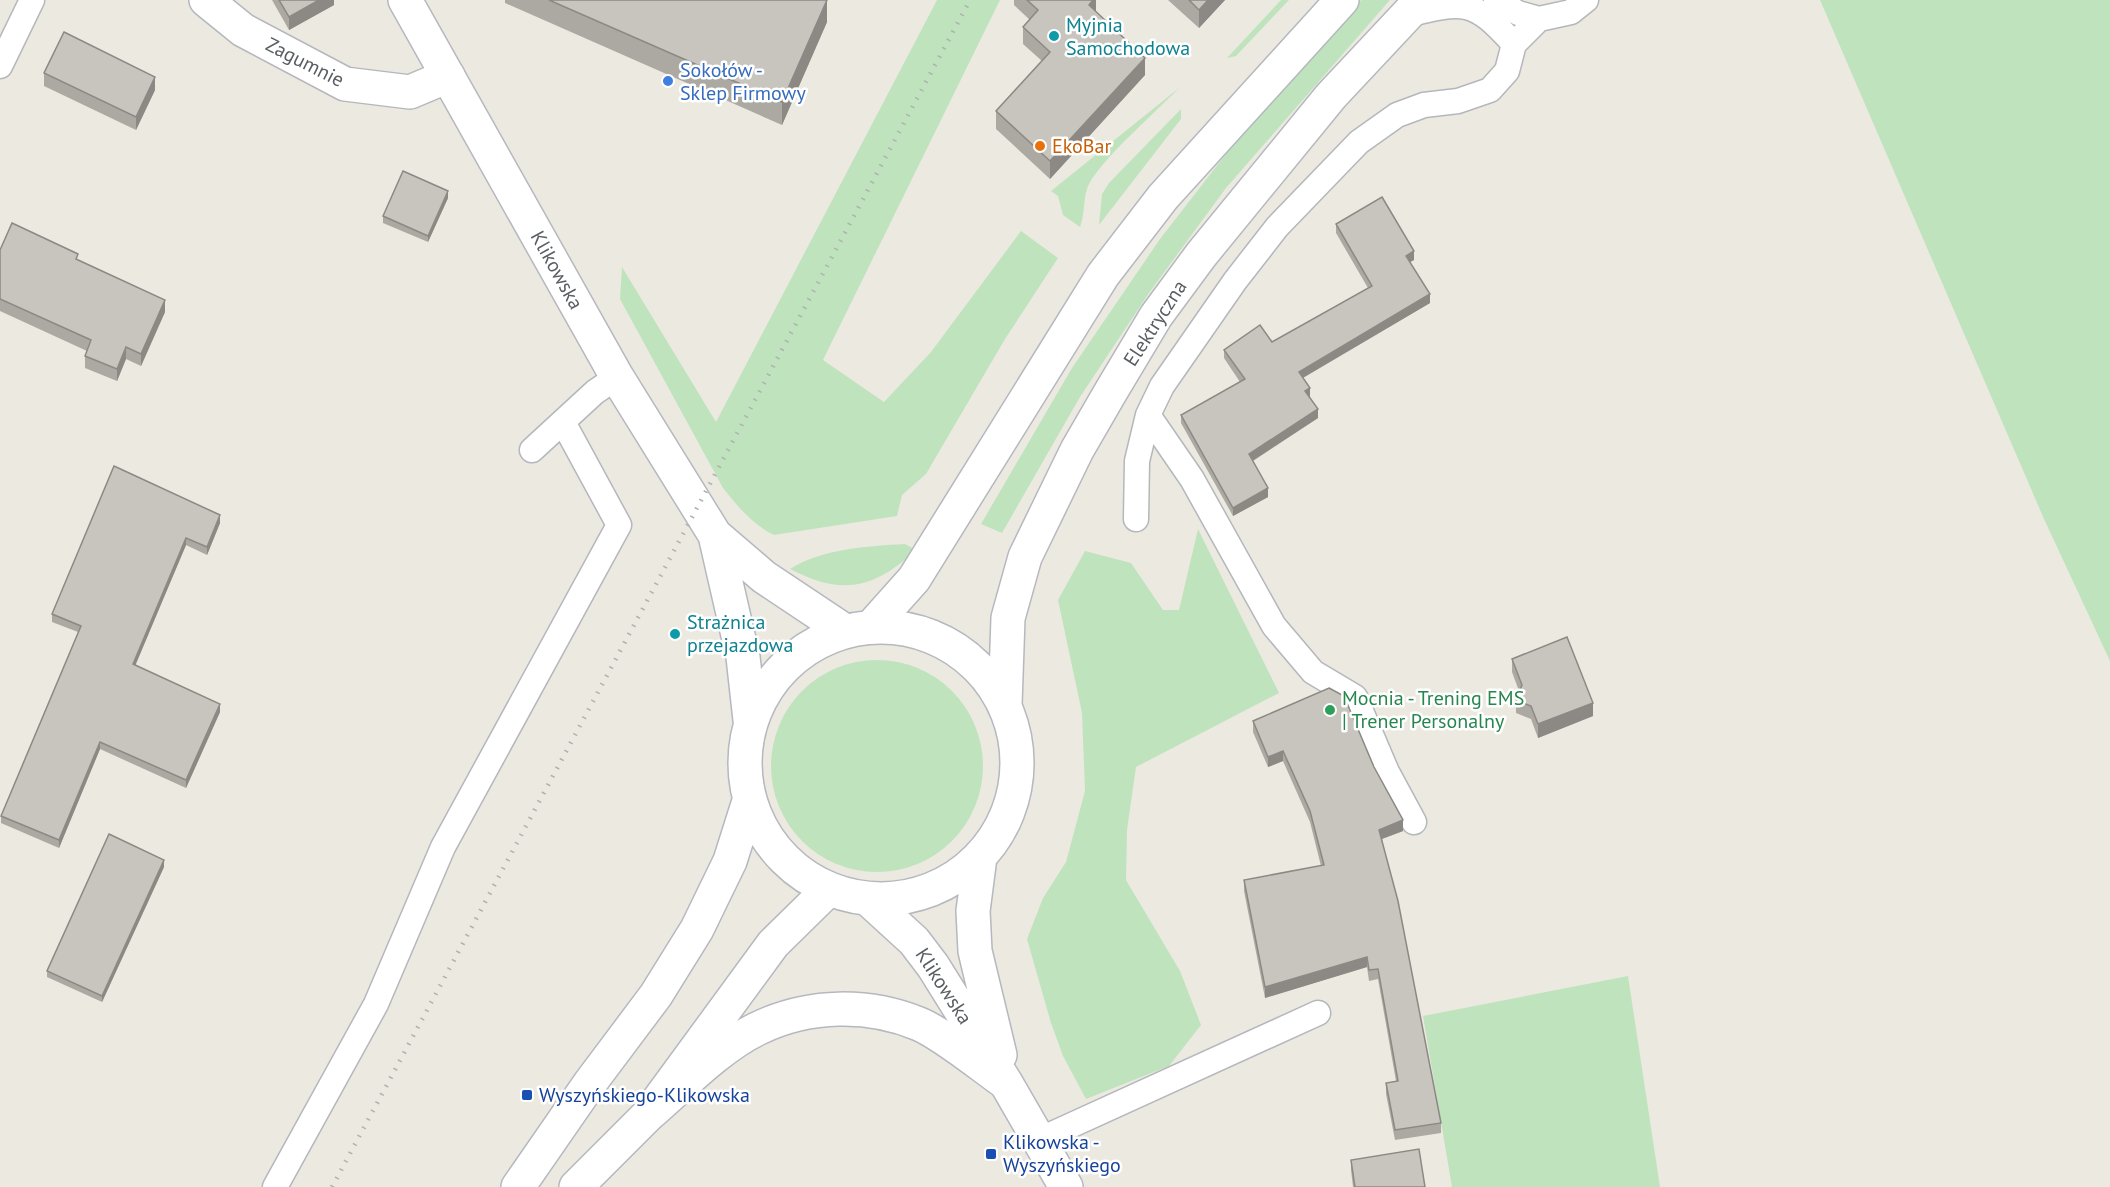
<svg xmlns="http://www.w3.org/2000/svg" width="2110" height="1187" font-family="'PT Sans',sans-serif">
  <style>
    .green { fill: #bfe4bd }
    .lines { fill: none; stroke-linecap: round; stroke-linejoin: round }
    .lane-casing { stroke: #b4b7bc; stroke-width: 27 }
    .street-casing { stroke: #b4b7bc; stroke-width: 36 }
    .secondary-casing { stroke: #b5b8be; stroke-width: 36 }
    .lane { stroke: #fff; stroke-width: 24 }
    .street { stroke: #fff; stroke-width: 33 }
    .secondary { stroke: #fff; stroke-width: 33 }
    .rail { stroke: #b0b1b2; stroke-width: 4.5; stroke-dasharray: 1.5 8; stroke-linecap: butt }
    .wall { fill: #aca9a3 }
    .shaded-wall { fill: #8c8985 }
    .building { fill: #c8c4be; stroke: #8c8985; stroke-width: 1.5 }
    .culture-dot { fill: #0f9aa8; stroke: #fff; stroke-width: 2 }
    .shop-dot { fill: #3f7fe0; stroke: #fff; stroke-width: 2 }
    .food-dot { fill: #e8710a; stroke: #fff; stroke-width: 2 }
    .leisure-dot { fill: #2e9e5b; stroke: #fff; stroke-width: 2 }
    .transit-dot { fill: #1a4fb4; stroke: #fff; stroke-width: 2 }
    .labels { text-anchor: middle; stroke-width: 5; stroke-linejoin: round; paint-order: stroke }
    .culture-label { font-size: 20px; fill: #0d838f; stroke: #fff; text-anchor: start }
    .street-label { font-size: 20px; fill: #5a5e62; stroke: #fff }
    .shop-label { font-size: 20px; fill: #366cbe; stroke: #fff; text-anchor: start }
    .food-label { font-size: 20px; fill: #c56008; stroke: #fff; text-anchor: start }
    .leisure-label { font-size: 20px; fill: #27864d; stroke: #fff; text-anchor: start }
    .transit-label { font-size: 20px; fill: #164399; stroke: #fff; text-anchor: start }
  </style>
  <rect width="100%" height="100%" fill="#ece9e1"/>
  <path class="green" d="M 937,0 L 1000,0 L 823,360 L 884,402 L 931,352 L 1021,231 L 1058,258 L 1005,339 L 926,474 L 902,495 L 897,516 L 774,535 C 752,524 738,507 723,488 L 620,299 L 622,267 L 716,422 Z
    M 1281,0 L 1289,0 L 1236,56 L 1227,58 Z
    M 1361,0 L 1390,0 L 1226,188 L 1149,293 L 1080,397 L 1002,533 L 981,524 L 1072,368 L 1160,239 L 1243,132 Z
    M 1820,0 L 2110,0 L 2110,661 L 2044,519 Z
    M 1179,88 C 1154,114 1108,153 1090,182 C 1082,196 1086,212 1080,227 L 1063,215 L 1058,196 L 1051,191 Z
    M 1181,109 L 1181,119 L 1099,225 L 1102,194 L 1109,183 Z
    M 1198,529 L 1279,693 L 1136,767 L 1127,830 L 1126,880 L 1180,971 L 1201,1025 L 1169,1066 L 1086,1099 L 1063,1056 L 1051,1023 L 1027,939 L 1043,898 L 1066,862 L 1085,791 L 1082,713 L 1058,600 L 1085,551 L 1131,563 L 1163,610 L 1179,610 Z
    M 905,544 L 916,550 C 874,589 842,596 790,569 C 821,549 868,546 905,544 Z
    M771 766a106 106 0 1 1 212 0a106 106 0 1 1-212 0Z
    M 1628,976 L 1660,1187 L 1452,1187 L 1423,1016 Z"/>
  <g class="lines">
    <g class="lane-casing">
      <path id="lane" d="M 1496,0 L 1518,13 L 1539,19
        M 1406,15 C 1466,0 1474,0 1514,44
        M 0,66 L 32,0
        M 1148,415 L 1192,479 L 1274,626 L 1313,672 L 1355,697 L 1387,772 L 1414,822
        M 532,450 L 595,392 L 617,377
        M 1136,519 L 1137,461 L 1148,415 L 1162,386 L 1235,281 L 1277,227 L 1359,142 L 1397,115 L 1424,105 L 1458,101 L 1490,90 L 1507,71 L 1514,44 L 1539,19 L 1571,12 L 1586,0
        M 1039,1140 L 1318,1013
        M 275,1187 L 376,1004 L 443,847 L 619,525 L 563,422"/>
    </g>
    <g class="street-casing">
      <path id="street" d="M 206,0 L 243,30 L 345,84 L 410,92 L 448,76"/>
    </g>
    <g class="secondary-casing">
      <path id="secondary" d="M 405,0 L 617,377 L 715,535 L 764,577 L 845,631
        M 715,535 L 743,657 L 750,720
        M 872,626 L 914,579 L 1103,275 L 1163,197 L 1342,0
        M745 763a136 136 0 1 1 272 0a136 136 0 1 1-272 0Z
        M 1005,705 L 1008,618 L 1025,557 L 1077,450 L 1110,393 L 1156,316 L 1201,255 L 1331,96 L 1421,0
        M 980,857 L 973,911 L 975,951 L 1000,1055
        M 868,899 L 914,941 L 933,966 L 1006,1083 L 1066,1187
        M 647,1116 C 681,1087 720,1046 759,1028 C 809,1004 868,1003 919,1024 C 943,1034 983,1067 1006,1083
        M 518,1187 L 590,1083 L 656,995 L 697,929 L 730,861 L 749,801
        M 576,1187 L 647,1116 L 773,944 L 829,889"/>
    </g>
    <use href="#lane" class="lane"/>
    <use href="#street" class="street"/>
    <use href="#secondary" class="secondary"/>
    <path class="rail" d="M 332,1187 L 970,0"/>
  </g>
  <path class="wall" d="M 272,0 L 334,0 L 334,5 L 289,30 Z
    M 505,0 L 827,0 L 827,22 L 782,125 L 505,3 Z
    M 1014,0 L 1096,0 L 1096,12 L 1145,75 L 1050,179 L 996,129 L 996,111 L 1042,61 L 1023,44 L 1023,27 L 1030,20 L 1014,5 Z
    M 1168,0 L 1225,0 L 1199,28 Z
    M 44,73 L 155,90 L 136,130 L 44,86 Z
    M 448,198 L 428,242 L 383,223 L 383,216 Z
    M 1336,224 L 1414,260 L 1410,262 L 1430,303 L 1303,378 L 1318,418 L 1253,461 L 1268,497 L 1233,516 L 1181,423 L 1181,415 L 1240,382 L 1224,358 L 1224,350 L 1272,342 L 1368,288 L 1336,233 Z
    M 0,250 L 78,260 L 165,312 L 141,366 L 126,359 L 117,381 L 85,368 L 85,356 L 87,351 L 0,311 Z
    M 114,466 L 220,523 L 207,555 L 186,545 L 135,665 L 220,712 L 186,788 L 100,749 L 59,848 L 1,823 L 1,816 L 78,632 L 52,622 L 52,614 Z
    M 1512,659 L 1593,716 L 1538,738 L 1531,719 L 1516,713 L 1516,700 L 1519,691 L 1512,672 Z
    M 1253,721 L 1374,767 L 1403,831 L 1382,839 L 1441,1123 L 1441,1133 L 1395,1140 L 1386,1094 L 1386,1083 L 1396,1081 L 1378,979 L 1369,981 L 1367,967 L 1265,998 L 1244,891 L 1244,880 L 1321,866 L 1310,822 L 1283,761 L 1268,767 L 1253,732 Z
    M 164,867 L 102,1002 L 47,977 L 47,971 Z
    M 1351,1160 L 1425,1187 L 1353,1187 L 1351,1170 Z"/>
  <path class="shaded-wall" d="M 319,0 L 334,0 L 334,5 L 289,30 L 289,17 Z
    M 827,0 L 827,22 L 782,125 L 782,102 Z
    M 1093,0 L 1096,0 L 1096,15 L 1089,5 Z
    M 1208,0 L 1225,0 L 1199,28 L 1199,10 Z
    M 1145,58 L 1145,75 L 1050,179 L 1050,161 Z
    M 155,77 L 155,90 L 136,130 L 136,117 Z
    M 448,191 L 448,198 L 428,242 L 428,236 Z
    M 1414,251 L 1414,260 L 1406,264 L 1406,256 Z
    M 1430,294 L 1430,303 L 1299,380 L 1299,372 Z
    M 165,300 L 165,312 L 141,366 L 141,354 Z
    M 126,347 L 126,359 L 117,381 L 117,369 Z
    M 1310,388 L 1310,396 L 1305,400 L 1305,391 Z
    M 1318,409 L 1318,418 L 1249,463 L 1249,454 Z
    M 1268,488 L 1268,497 L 1233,516 L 1233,508 Z
    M 220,515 L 220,523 L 207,555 L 207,547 Z
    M 186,538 L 186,545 L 133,671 L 133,664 Z
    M 1593,703 L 1593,716 L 1538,738 L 1538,724 Z
    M 220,704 L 220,712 L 186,788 L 186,780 Z
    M 100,742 L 100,749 L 59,848 L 59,840 Z
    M 1283,751 L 1283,761 L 1268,767 L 1268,757 Z
    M 1403,820 L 1403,831 L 1379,840 L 1379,830 Z
    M 164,860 L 164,867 L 102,1002 L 102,996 Z
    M 1367,957 L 1367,967 L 1265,998 L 1265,987 Z"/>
  <path class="building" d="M 279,0 L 319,0 L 289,17 Z
    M 549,0 L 827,0 L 782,102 Z
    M 1027,0 L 1093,0 L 1089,5 L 1145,58 L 1050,161 L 996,111 L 1050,52 L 1023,27 L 1038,10 Z
    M 1189,0 L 1208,0 L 1199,10 Z
    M 64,32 L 155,77 L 136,117 L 44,73 Z
    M 403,171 L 448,191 L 428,236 L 383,216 Z
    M 1382,197 L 1414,251 L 1406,256 L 1430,294 L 1299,372 L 1310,388 L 1305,391 L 1318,409 L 1249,454 L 1268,488 L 1233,508 L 1181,415 L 1245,379 L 1224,350 L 1260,325 L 1272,342 L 1372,286 L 1336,224 Z
    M 12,223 L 78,254 L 76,259 L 165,300 L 141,354 L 126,347 L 117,369 L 85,356 L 91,340 L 0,299 L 0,250 Z
    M 114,466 L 220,515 L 207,547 L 186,538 L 133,664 L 220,704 L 186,780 L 100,742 L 59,840 L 1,816 L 81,626 L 52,614 Z
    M 1567,637 L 1593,703 L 1538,724 L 1531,706 L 1516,700 L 1522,685 L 1512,659 Z
    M 1329,688 L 1344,696 L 1374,767 L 1403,820 L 1379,830 L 1398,901 L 1441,1123 L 1395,1130 L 1386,1083 L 1398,1081 L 1378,969 L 1369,970 L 1367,957 L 1265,987 L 1244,880 L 1324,865 L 1310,811 L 1283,751 L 1268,757 L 1253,721 Z
    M 109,834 L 164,860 L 102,996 L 47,971 Z
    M 1419,1149 L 1425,1187 L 1355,1187 L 1351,1160 Z"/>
  <g class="culture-dot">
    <circle cx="1054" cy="36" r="6"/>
    <circle cx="675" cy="634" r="6"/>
  </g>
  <circle class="shop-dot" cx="668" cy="81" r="6"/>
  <circle class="food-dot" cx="1040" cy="146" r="6"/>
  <circle class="leisure-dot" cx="1330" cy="710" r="6"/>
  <g class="transit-dot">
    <rect x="521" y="1089" width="12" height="12" rx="3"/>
    <rect x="985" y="1148" width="12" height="12" rx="3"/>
  </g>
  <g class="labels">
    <g class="culture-label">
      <text x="1066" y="32">Myjnia<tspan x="1066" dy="23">Samochodowa</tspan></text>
      <text x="687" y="629">Strażnica<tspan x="687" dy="23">przejazdowa</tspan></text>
    </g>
    <g class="street-label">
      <text transform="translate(305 62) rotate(27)" y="7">Zagumnie</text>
      <text transform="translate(557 270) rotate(61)" y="7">Klikowska</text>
      <text transform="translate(1155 323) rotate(-57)" y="7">Elektryczna</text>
      <text transform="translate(944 986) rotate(57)" y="7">Klikowska</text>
    </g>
    <g class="shop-label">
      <text x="680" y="77">Sokołów -<tspan x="680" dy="23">Sklep Firmowy</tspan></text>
    </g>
    <g class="food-label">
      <text x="1052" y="153">EkoBar</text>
    </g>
    <g class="leisure-label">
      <text x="1342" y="705">Mocnia - Trening EMS<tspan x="1342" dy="23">| Trener Personalny</tspan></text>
    </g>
    <g class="transit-label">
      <text x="539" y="1102">Wyszyńskiego-Klikowska</text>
      <text x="1003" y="1149">Klikowska -<tspan x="1003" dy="23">Wyszyńskiego</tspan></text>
    </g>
  </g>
</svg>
